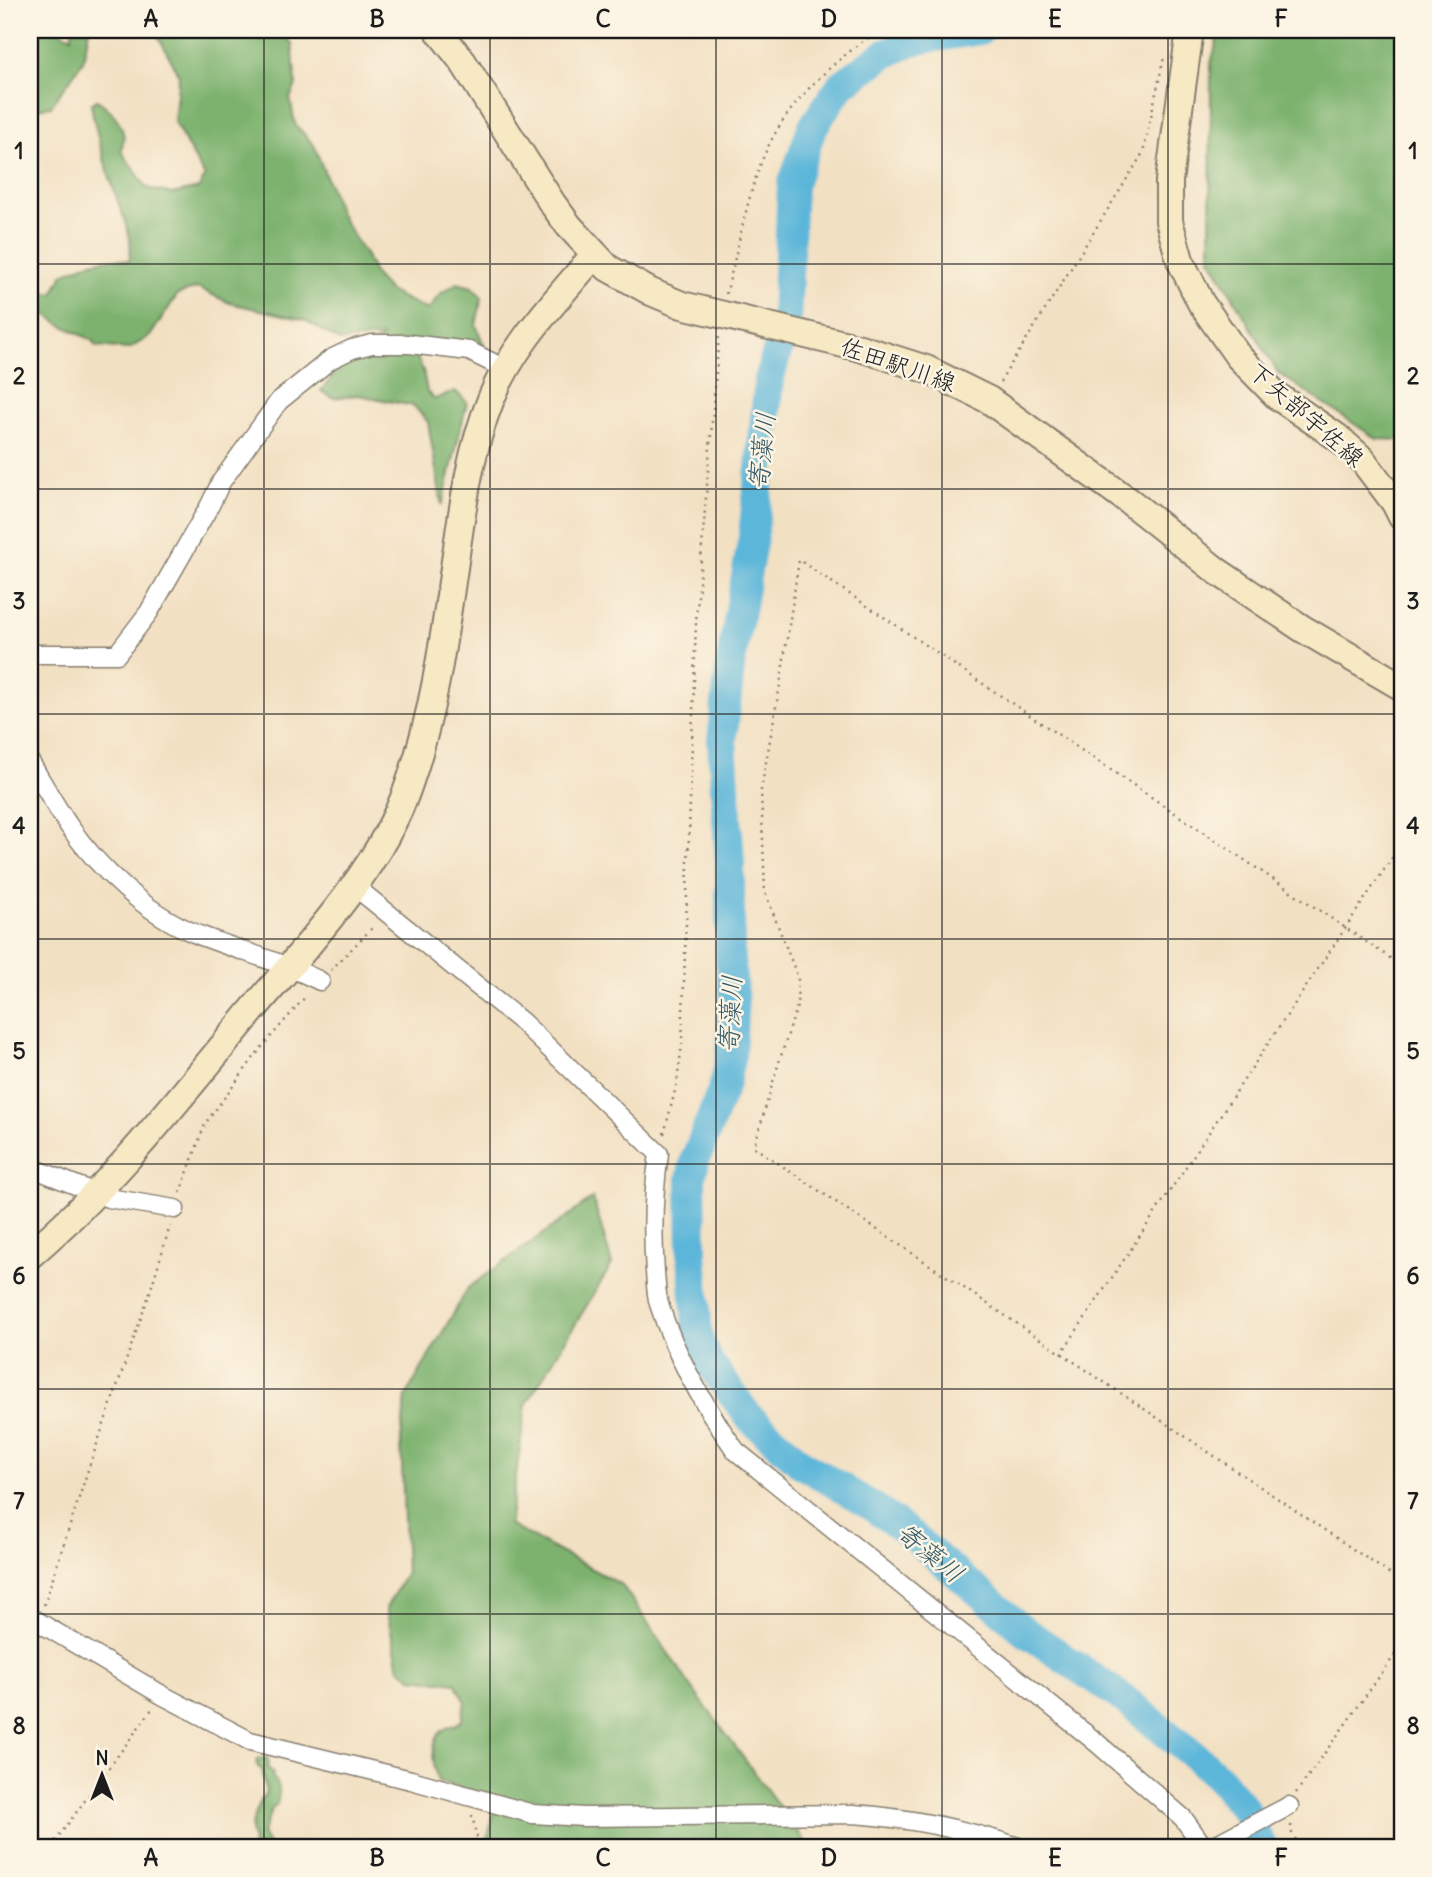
<svg xmlns="http://www.w3.org/2000/svg" width="1432" height="1877" font-family="Delius,'Klee One',sans-serif">
  <style>
    .forest { fill: #7db26e; stroke: #4c6745; stroke-width: 2 }
    .lines { fill: none; stroke-linecap: round; stroke-linejoin: round }
    .river { stroke: #5bb6d9; stroke-width: 30 }
    .street-casing { stroke: #877e6f; stroke-width: 21 }
    .secondary-casing { stroke: #877e6f; stroke-width: 30 }
    .path { stroke: #877e6f; stroke-width: 2.5; stroke-dasharray: 2 5; stroke-linecap: butt }
    .street { stroke: #fff; stroke-width: 18 }
    .secondary { stroke: #f7e9c3; stroke-width: 26 }
    .grid { fill: none; stroke: #1c1c1c; stroke-width: 2; stroke-opacity: 0.55 }
    .labels { text-anchor: middle; stroke-width: 5; stroke-linejoin: round; paint-order: stroke }
    .street-label { font-size: 24px; fill: #1c1c1c; stroke: #fcf5e5 }
    .water-label { font-size: 26px; font-style: italic; fill: #355a68; stroke: #fcf5e5 }
    .neatline { fill: none; stroke: #1c1c1c; stroke-width: 2.5 }
    .grid-label { font-size: 23px; text-anchor: middle; font-weight: bold; fill: #1c1c1c }
  </style>
  <rect width="100%" height="100%" fill="#fcf5e5"/>
  <filter id="ink" filterUnits="userSpaceOnUse"><feTurbulence type="fractalNoise" baseFrequency=".0143" numOctaves="2"/><feDisplacementMap in="SourceGraphic" scale="14" xChannelSelector="R" yChannelSelector="G"/><feConvolveMatrix kernelMatrix="1 2 1 2 8 2 1 2 1" color-interpolation-filters="sRGB"/></filter>
  <filter id="wash" filterUnits="userSpaceOnUse"><feTurbulence type="fractalNoise" baseFrequency=".00686" numOctaves="4" result="noise"/><feDisplacementMap in="SourceGraphic" scale="28" xChannelSelector="R" yChannelSelector="G"/><feGaussianBlur stdDeviation="1.57" result="paint"/><feColorMatrix in="noise" values="0 0 0 0 0 0 0 0 0 0 0 0 0 0 0 0 0 1.4 0 .05"/><feComposite in="paint" operator="in"/></filter>
  <g filter="url(#wash)">
    <rect width="100%" height="100%" fill="#f2e0c2"/>
    <path class="forest" d="M 30,30 L 57,30 L 72,37 L 72,30 L 89,30 L 83,61 L 51,106 L 35,109 L 30,114 Z
      M 155,30 L 272,30 L 292,43 L 296,85 L 290,98 L 295,124 L 314,145 L 341,216 L 366,256 L 375,276 L 390,292 L 428,310 L 440,294 L 457,283 L 472,287 L 482,297 L 476,325 L 488,356 L 414,352 L 423,370 L 427,392 L 435,399 L 455,391 L 467,402 L 442,506 L 428,422 L 414,406 L 358,395 L 333,398 L 321,391 L 343,363 L 383,337 L 339,341 L 305,320 L 230,303 L 198,288 L 178,294 L 150,336 L 129,349 L 96,346 L 92,340 L 63,326 L 30,303 L 30,293 L 33,290 L 53,294 L 63,274 C 88,263 102,255 129,261 C 135,238 122,215 115,193 C 105,164 96,134 91,104 L 97,100 C 107,106 121,120 123,133 C 125,138 122,145 121,151 L 147,188 L 172,194 L 199,188 L 205,177 L 174,122 L 179,75 Z
      M 1220,30 L 1402,30 L 1402,440 L 1377,439 L 1278,373 L 1210,258 L 1211,63 Z
      M 593,1198 L 612,1264 L 526,1405 L 509,1525 L 622,1585 L 692,1688 L 809,1847 L 579,1847 L 569,1840 C 556,1847 545,1844 532,1837 L 524,1840 L 520,1845 L 513,1844 L 513,1847 L 492,1847 L 488,1837 L 497,1800 L 438,1781 C 433,1766 429,1743 442,1731 C 448,1726 456,1726 462,1720 L 465,1701 L 456,1683 L 412,1678 L 399,1668 L 386,1608 L 406,1573 L 401,1439 L 406,1396 L 468,1288 Z
      M 267,1758 L 269,1763 L 267,1767 L 273,1773 L 272,1777 C 281,1784 280,1793 277,1804 L 272,1809 L 262,1833 L 268,1846 L 304,1843 L 311,1847 L 252,1847 C 254,1840 251,1837 251,1830 C 251,1823 261,1798 266,1793 L 262,1769 L 258,1767 L 256,1762 L 258,1759 Z"/>
    <g class="lines">
      <path class="river" d="M 980,30 L 912,41 L 885,54 L 841,85 L 812,128 L 792,186 L 786,321 L 769,380 L 753,537 L 730,667 L 722,741 L 730,863 L 730,961 L 734,995 L 731,1054 L 725,1083 L 695,1160 L 691,1179 L 692,1254 L 698,1339 L 710,1364 L 749,1417 L 802,1464 L 873,1507 L 906,1531 L 1026,1632 L 1124,1699 L 1203,1763 L 1222,1781 L 1246,1811 L 1262,1847"/>
    </g>
  </g>
  <g filter="url(#ink)">
    <g class="lines">
      <g class="street-casing">
        <path id="street" d="M 30,654 L 117,654 L 149,612 L 210,505 L 221,482 L 279,401 L 331,359 L 352,349 L 372,344 L 410,344 L 469,351 L 505,369
          M 30,762 C 43,783 55,806 69,826 C 99,869 146,913 194,933 C 236,950 280,961 320,981
          M 353,885 L 522,1022 L 659,1154 C 653,1193 652,1232 655,1272 C 656,1282 656,1294 659,1304 C 676,1357 704,1406 736,1451 L 1097,1743 L 1183,1818 L 1204,1847
          M 30,1167 L 108,1198 L 175,1209
          M 30,1617 L 162,1695 L 250,1741 L 411,1780 L 533,1814 L 584,1817 L 853,1814 C 910,1818 964,1829 1018,1847
          M 1211,1847 L 1289,1806"/>
      </g>
      <g class="secondary-casing">
        <path id="secondary" d="M 438,30 L 463,62 L 552,203 L 569,226 L 608,268 L 651,292 L 682,305 L 860,348 L 926,369 L 989,400 L 1129,501 L 1217,571 L 1303,629 L 1402,687
          M 1190,30 L 1169,181 L 1169,221 L 1180,260 L 1201,303 L 1238,356 L 1277,396 L 1337,437 L 1361,458 L 1395,503 L 1402,517
          M 30,1255 C 111,1186 177,1101 245,1019 C 302,951 379,871 408,787 C 434,714 444,637 455,561 C 463,505 470,451 491,399 C 513,344 557,300 594,255"/>
      </g>
      <path class="path" d="M 726,294 C 738,250 748,189 767,149 C 791,98 834,61 879,30
        M 1000,382 L 1143,153 L 1164,57
        M 1402,966 L 799,560 L 780,685 L 761,790 L 765,892 L 798,978 L 797,1006 L 775,1075 L 754,1147 L 1402,1582
        M 331,970 L 375,925
        M 664,1134 L 677,1083 L 682,1044 L 696,622 L 719,335
        M 180,1193 L 205,1124 L 261,1048 L 307,995
        M 1061,1354 L 1402,843
        M 44,1605 L 89,1467 L 150,1292 L 170,1226
        M 1296,1793 L 1402,1645
        M 472,1815 L 479,1847
        M 1291,1825 L 1292,1833 L 1300,1847
        M 51,1847 L 152,1709"/>
      <use href="#street" class="street"/>
      <use href="#secondary" class="secondary"/>
    </g>
  </g>
  <path class="grid" d="M 264,30 L 264,1847M 490,30 L 490,1847M 716,30 L 716,1847M 942,30 L 942,1847M 1168,30 L 1168,1847M 30,264 L 1402,264M 30,489 L 1402,489M 30,714 L 1402,714M 30,939 L 1402,939M 30,1164 L 1402,1164M 30,1389 L 1402,1389M 30,1614 L 1402,1614"/>
  <g class="labels">
    <g class="street-label">
      <text transform="translate(898 365) rotate(19)" y="8">佐田駅川線</text>
      <text transform="translate(1306 415) rotate(41)" y="8">下矢部宇佐線</text>
    </g>
    <g class="water-label">
      <text transform="translate(762 451) rotate(-84)" y="9">寄藻川</text>
      <text transform="translate(730 1014) rotate(-87)" y="9">寄藻川</text>
      <text transform="translate(930 1553) rotate(39)" y="9">寄藻川</text>
    </g>
  </g>
  <rect width="1432" height="1877" fill="none" stroke="#fcf5e5" stroke-width="77"/>
  <g transform="translate(102 1775)" stroke="#fcf5e5" stroke-width="5" paint-order="stroke">
  <path d="M0-5L12 26L0 18L-12 26Z" fill="#1c1c1c"/>
  <text y="-10" font-size="19" font-weight="bold" text-anchor="middle" fill="#1c1c1c">N</text>
  </g>
  <rect x="38" y="38" width="1356" height="1801" class="neatline"/>
  <g class="grid-label">
    <text x="151" y="27">A</text>
    <text x="377" y="27">B</text>
    <text x="603" y="27">C</text>
    <text x="829" y="27">D</text>
    <text x="1055" y="27">E</text>
    <text x="1281" y="27">F</text>
    <text x="19" y="159">1</text>
    <text x="1413" y="159">1</text>
    <text x="19" y="384">2</text>
    <text x="1413" y="384">2</text>
    <text x="19" y="609">3</text>
    <text x="1413" y="609">3</text>
    <text x="19" y="834">4</text>
    <text x="1413" y="834">4</text>
    <text x="19" y="1059">5</text>
    <text x="1413" y="1059">5</text>
    <text x="19" y="1284">6</text>
    <text x="1413" y="1284">6</text>
    <text x="19" y="1509">7</text>
    <text x="1413" y="1509">7</text>
    <text x="19" y="1734">8</text>
    <text x="1413" y="1734">8</text>
    <text x="151" y="1866">A</text>
    <text x="377" y="1866">B</text>
    <text x="603" y="1866">C</text>
    <text x="829" y="1866">D</text>
    <text x="1055" y="1866">E</text>
    <text x="1281" y="1866">F</text>
  </g>
</svg>
